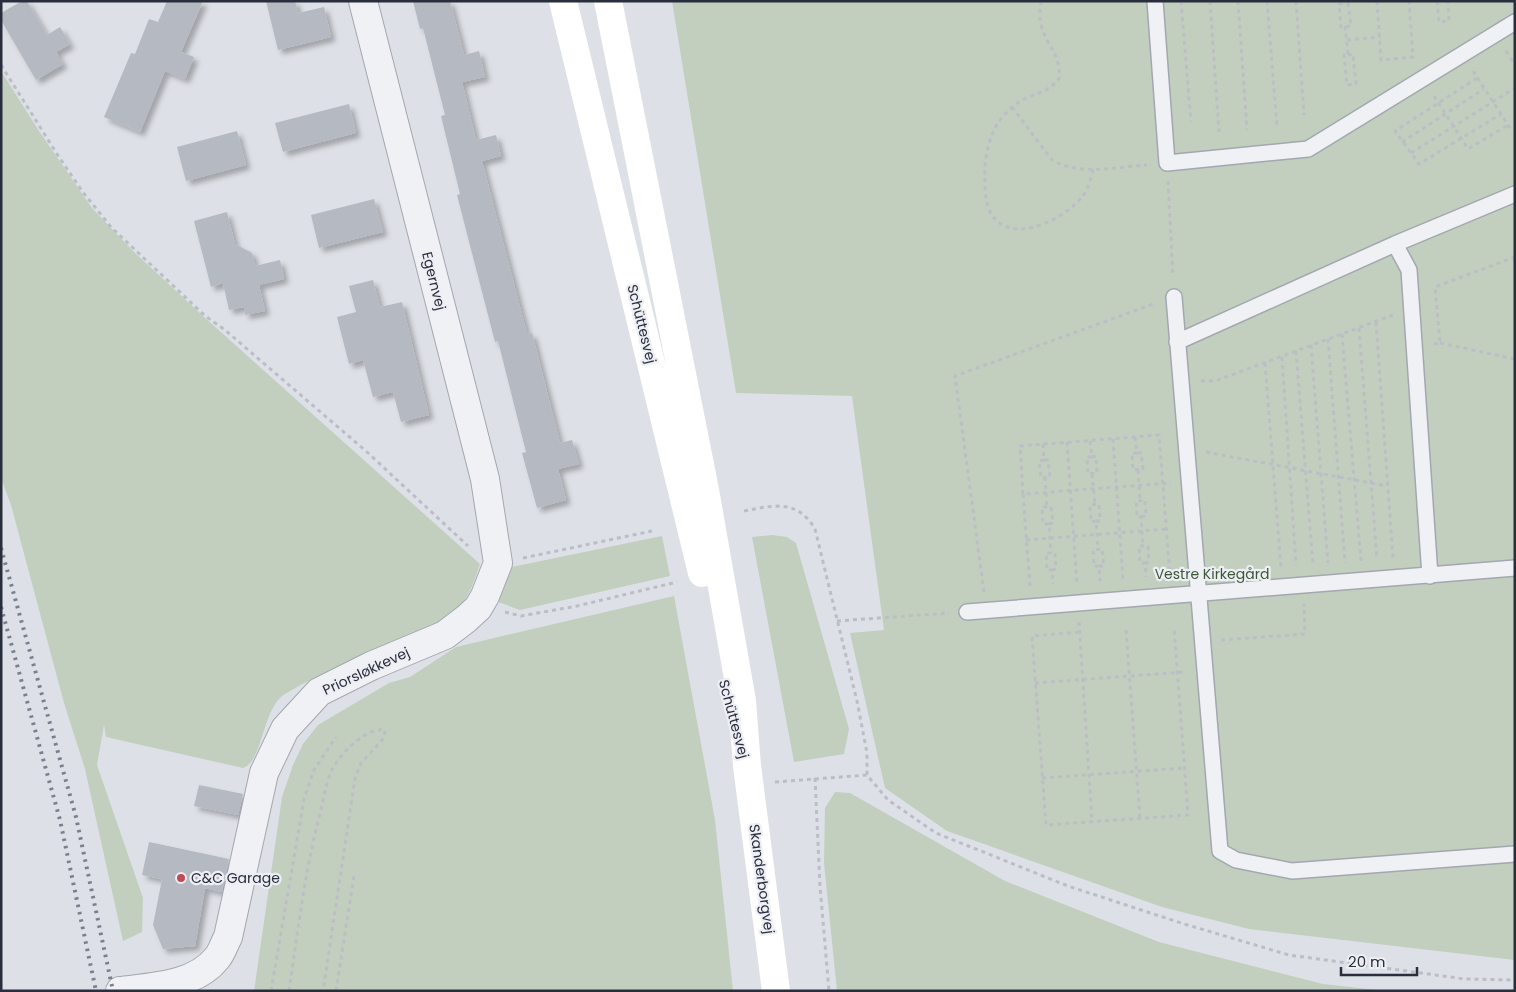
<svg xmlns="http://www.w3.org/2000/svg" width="1516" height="992" font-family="Poppins,sans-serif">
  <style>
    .green { fill: #c2cfbf }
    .building { fill: #b5b9c2; filter: url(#shadow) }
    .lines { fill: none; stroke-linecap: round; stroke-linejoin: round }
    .lane-casing { stroke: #a3a7af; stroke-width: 18 }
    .street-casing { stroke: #a3a7af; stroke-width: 30 }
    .path { stroke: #bcbec5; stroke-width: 3; stroke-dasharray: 4 4; stroke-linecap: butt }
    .lane { stroke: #f0f1f5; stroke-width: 15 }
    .street { stroke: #f0f1f5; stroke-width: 28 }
    .secondary { stroke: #fff; stroke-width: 28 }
    .rail { stroke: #787f8e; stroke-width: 4; stroke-dasharray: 2.5 5; stroke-linecap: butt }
    .poi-dot { fill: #c24b54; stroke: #edeff4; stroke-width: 2 }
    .labels { text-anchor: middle; stroke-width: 4.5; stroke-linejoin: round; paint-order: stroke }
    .street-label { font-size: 14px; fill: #282e3b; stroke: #edeff4 }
    .park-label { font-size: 14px; fill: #3a5637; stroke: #edeff4 }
    .poi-label { font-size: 14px; fill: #282e3b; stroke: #edeff4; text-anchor: start }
  </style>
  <defs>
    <filter id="shadow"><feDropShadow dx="4.5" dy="4.5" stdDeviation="2.5" flood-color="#0004"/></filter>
  </defs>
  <rect width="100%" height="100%" fill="#dde0e6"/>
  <path class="green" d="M 672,1 L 1515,1 L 1515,960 L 1249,929 L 1162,907 L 947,831 L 885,788 L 850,633 L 884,630 L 852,396 L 736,393 Z
    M 1,71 L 39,131 L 92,208 L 134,252 L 203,316 L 480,564 C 474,582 468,601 453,613 C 421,639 379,648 343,664 C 323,673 303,683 285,694 C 262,708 263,762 243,768 L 106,737 L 104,725 L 97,765 L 143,898 L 142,932 L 123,941 L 85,769 L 64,703 L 11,505 L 1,478 Z
    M 772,535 L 787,537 L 796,543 L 849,729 L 844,754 L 794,762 L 752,537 Z
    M 662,536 L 670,576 L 520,610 L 498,602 L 507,568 Z
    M 674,596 L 715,820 L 733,991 L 254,991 L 282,797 L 293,765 L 303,744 L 318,725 L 389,683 L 410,677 L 456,647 Z
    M 835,792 L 850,793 L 1005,881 L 1159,942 L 1323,984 L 1386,991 L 837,991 L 824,863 L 825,808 Z"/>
  <path class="building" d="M 22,1 L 27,1 L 47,35 L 60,27 L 70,44 L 56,52 L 63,64 L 36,80 L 1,20 L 1,13 Z
    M 167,1 L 203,1 L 181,52 L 194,57 L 185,79 L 165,71 L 140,132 L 104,117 L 131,53 L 135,54 L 149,19 L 158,22 Z
    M 266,1 L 295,1 L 298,13 L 324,7 L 331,37 L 278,50 Z
    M 413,1 L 450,1 L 464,55 L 479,51 L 485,77 L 462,82 L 476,140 L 496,135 L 501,156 L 482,161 L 527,334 L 532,333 L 560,443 L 572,440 L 579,464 L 558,469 L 566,500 L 537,508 L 522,453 L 526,452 L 498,341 L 495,342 L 457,195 L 460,194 L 441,116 L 445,115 L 423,28 L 420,29 Z
    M 349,104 L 356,133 L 283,152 L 275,123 Z
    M 237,131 L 246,165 L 186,181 L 177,147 Z
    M 374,199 L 383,232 L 319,248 L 311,215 Z
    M 227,212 L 235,244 L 252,253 L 255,266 L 280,260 L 284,279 L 259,285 L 265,311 L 245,315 L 244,307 L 229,310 L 223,283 L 211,287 L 194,221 Z
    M 373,280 L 380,307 L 402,302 L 429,415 L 401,422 L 393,392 L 373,397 L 363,360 L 349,364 L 337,317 L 356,312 L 349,286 Z
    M 199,785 L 243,794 L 238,815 L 194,806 Z
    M 149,842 L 229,859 L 222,892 L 205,888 L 195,946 L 163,949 L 153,925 L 162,879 L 142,875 Z"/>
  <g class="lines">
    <g class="lane-casing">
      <path id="lane" d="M 1155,1 L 1167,163 L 1308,149 L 1515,22
        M 1395,244 L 1409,270 L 1430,576
        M 1174,297 L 1220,851 L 1236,860 L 1292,871 L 1515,854
        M 1177,342 L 1395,244 L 1515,194
        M 967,612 L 1515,568"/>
    </g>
    <g class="street-casing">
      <path id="street" d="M 120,991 C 152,987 195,986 217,958 C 222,952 224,944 228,937 L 264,773 L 285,729 L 319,692 L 371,666 L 445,635 L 466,619 L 478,608 L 485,596 L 498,563 L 485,479 L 363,1"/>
    </g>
    <path class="path" d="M 1041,1 C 1040,9 1039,17 1041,25 C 1047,47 1061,53 1059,79 C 1049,91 1040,92 1027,98 C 1014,103 1003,115 996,126 C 988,141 984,161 985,178 C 985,193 985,210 997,221 C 1020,242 1066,217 1082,197 C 1088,190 1091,178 1093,169
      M 1181,1 L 1191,122
      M 1210,1 L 1219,132
      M 1238,1 L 1247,130
      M 1267,1 L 1277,127
      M 1296,1 L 1304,115
      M 1377,1 L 1381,60 L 1413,57 L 1409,1
      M 1437,1 L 1439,22 L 1449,21 L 1448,1
      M 1348,3 L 1351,26 L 1341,27 L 1339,4 Z
      M 1345,26 L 1348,55 L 1344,55 L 1347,85 L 1356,84 L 1353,54 L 1348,55
      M 1347,40 L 1380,37
      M 1506,51 L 1515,65
      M 1,65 L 57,154 L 82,191 L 111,227 L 204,315 L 225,330 L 367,452 L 468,546
      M 1473,71 L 1512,131
      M 1477,78 L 1395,131 L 1419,164 L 1501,114
      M 1434,96 L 1468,149 L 1508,125
      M 1012,107 L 1052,160 C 1079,176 1117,167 1147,165
      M 1402,142 L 1484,89
      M 1411,153 L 1515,88
      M 1168,181 L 1173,277
      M 1514,258 L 1515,266
      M 1376,322 L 1393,558
      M 1359,328 L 1377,559
      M 1342,334 L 1361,561
      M 1328,339 L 1345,563
      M 1440,343 L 1515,359
      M 1434,344 L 1440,343 L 1435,287 L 1515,257
      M 1311,345 L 1328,563
      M 1296,351 L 1313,565
      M 1282,357 L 1296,565
      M 1265,363 L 1281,568
      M 1201,381 L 1215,381 L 1393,315
      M 1135,437 L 1137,453 L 1132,453 L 1133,470 L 1143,469 L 1141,453 L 1137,453
      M 1113,439 L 1123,579
      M 1090,441 L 1092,457 L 1096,456 L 1097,473 L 1088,474 L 1087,457 L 1092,457
      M 1067,442 L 1077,584
      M 1043,444 L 1044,460 L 1039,461 L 1041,478 L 1050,477 L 1048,460 L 1044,460
      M 1206,452 L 1387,486
      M 1138,470 L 1140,500
      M 1092,474 L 1095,504
      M 1045,477 L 1047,507
      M 1023,494 L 1020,446 L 1159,435 L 1170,576
      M 744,511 C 775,505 797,499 815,529 L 857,701 L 867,753 L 867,775 L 888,800 L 936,833 L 1068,886 L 1181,923 L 1289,955 L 1465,979 L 1515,980
      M 1141,517 L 1146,516 L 1145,500 L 1136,501 L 1137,517 L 1141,517 L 1143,546
      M 1096,521 L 1100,521 L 1099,504 L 1090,505 L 1091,522 L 1096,521 L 1098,550
      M 1049,524 L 1053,523 L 1051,507 L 1042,507 L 1043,524 L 1049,524 L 1051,553
      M 1026,540 L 1167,529
      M 523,558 L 652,531
      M 1145,563 L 1149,562 L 1148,546 L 1139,546 L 1140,563 L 1145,563 L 1146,577
      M 1099,566 L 1104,566 L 1102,549 L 1093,550 L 1094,566 L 1099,566 L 1100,581
      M 1052,570 L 1056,569 L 1055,553 L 1046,553 L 1047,570 L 1052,570 L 1053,584
      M 1030,586 L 1023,494 L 1171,483
      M 984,592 L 955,376 L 1156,303
      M 505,612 L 521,616 L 577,606 L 677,582
      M 837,621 L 949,613
      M 1079,622 L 1092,821
      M 1126,630 L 1140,818
      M 1079,632 L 1032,636 L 1046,825 L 1188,815 L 1174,627
      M 1221,640 L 1305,634 L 1304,604
      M 1035,683 L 1184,672
      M 815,778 L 820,886 L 829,991
      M 1042,778 L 1184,768
      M 775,782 L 867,775
      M 271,991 L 304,799 L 314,770 L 336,737
      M 289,991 C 298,930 305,869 321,810 C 324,796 327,778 334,766 C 343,751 367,727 385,730 L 384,738 L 361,763 L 355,778 L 323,991
      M 336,991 L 354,876"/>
    <use href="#lane" class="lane"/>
    <use href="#street" class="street"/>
    <path class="secondary" d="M 563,1 L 702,573
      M 608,1 L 705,490 L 742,701 L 747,766 L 776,991"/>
    <path class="rail" d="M 1,548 L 76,817 L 113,991
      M 1,607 L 60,820 L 96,991"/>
  </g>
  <circle class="poi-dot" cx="181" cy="878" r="5"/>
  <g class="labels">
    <g class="street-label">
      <text transform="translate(434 281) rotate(76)" y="5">Egernvej</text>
      <text transform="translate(642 324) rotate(76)" y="5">Schüttesvej</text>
      <text transform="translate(366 671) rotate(-25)" y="5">Priorsløkkevej</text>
      <text transform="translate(734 719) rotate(75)" y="5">Schüttesvej</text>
      <text transform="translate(762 879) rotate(82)" y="5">Skanderborgvej</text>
    </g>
    <g class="park-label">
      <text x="1212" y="579">Vestre Kirkegård</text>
    </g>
    <g class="poi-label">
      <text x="191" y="883">C&amp;C Garage</text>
    </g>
  </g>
  <rect width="1516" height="992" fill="none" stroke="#282e3b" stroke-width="5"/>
  <path d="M1341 967v8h76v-8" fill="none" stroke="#282e3b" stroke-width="2.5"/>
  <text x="1348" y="967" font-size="15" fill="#282e3b" stroke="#edeff4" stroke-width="4" paint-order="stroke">20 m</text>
</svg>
